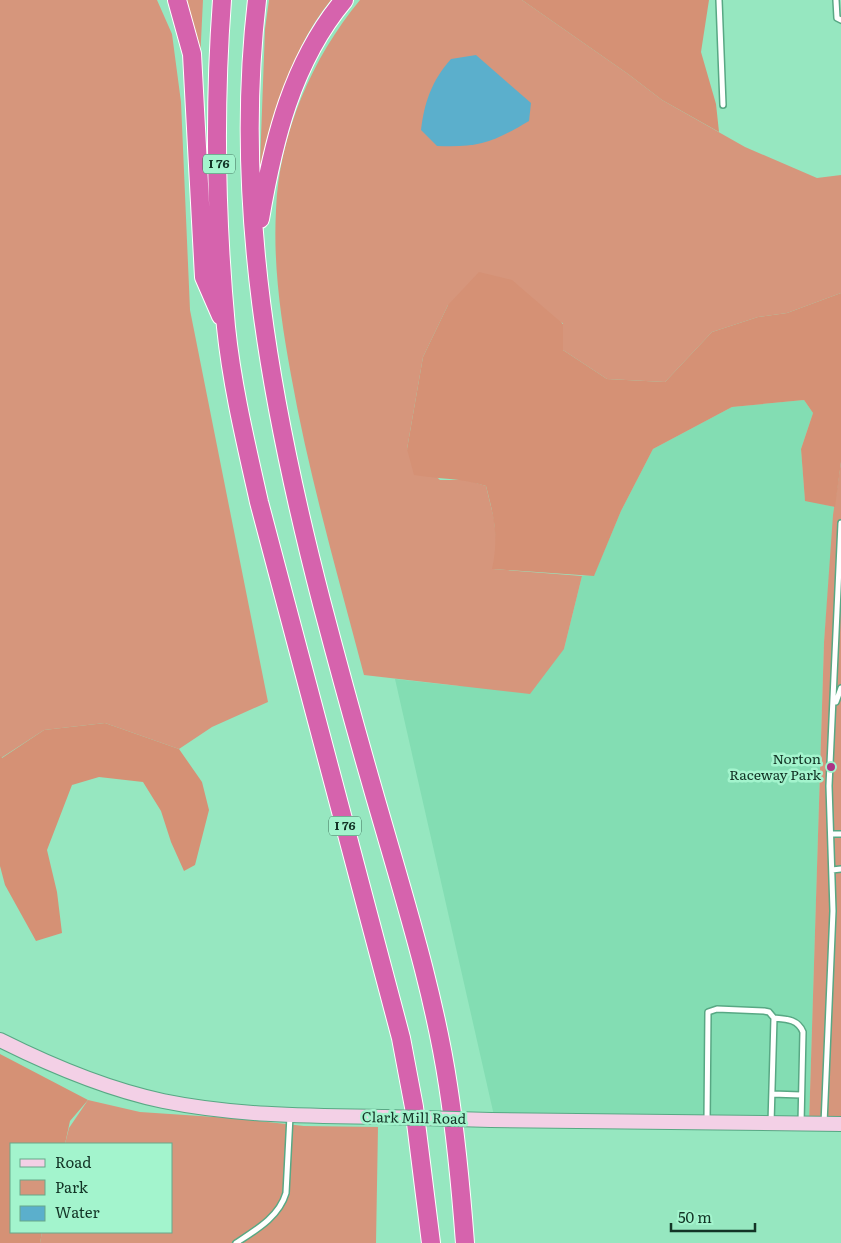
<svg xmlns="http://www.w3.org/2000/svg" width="841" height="1243" font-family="Literata,serif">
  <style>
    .built { fill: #83ddb3 }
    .green { fill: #d6967c }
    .forest { fill: #d59175 }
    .water { fill: #5bafcc }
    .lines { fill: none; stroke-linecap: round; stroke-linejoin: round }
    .lane-casing { stroke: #58a884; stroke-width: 8 }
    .secondary-casing { stroke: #58a884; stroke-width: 16 }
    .highway-casing { stroke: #fff; stroke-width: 20 }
    .lane { stroke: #fff; stroke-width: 5 }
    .secondary { stroke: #f3d0e6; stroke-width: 14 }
    .highway { stroke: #d663ad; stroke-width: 18 }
    .secondary-bridge-casing { stroke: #58a884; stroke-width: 16; stroke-linecap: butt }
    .secondary-bridge { stroke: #f3d0e6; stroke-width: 14 }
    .poi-dot { fill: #ac3285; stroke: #a3f4cd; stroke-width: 2 }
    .labels { text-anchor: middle; stroke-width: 5; stroke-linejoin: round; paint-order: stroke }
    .shield { fill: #a3f4cd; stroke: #3e6e58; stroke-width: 1 }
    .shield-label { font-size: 12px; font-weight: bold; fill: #133426 }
    .poi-label { font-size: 14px; fill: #133426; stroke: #a3f4cd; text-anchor: end }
    .street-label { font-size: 14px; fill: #133426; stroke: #a3f4cd }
  </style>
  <rect width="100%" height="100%" fill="#96e7c0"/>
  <path class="built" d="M 804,400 L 813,413 L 801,449 L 805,500 L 835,507 L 824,642 L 809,1124 L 495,1120 L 395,679 L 458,686 L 564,649 L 582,576 L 594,575 L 621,511 L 653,449 L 732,407 Z"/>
  <path class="green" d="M 0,0 L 157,0 L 172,34 L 181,102 L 190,310 L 268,702 L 212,727 L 179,749 L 105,723 L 44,730 L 1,758 L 0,755 Z
    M 181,0 L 203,0 L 200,61 Z
    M 269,0 L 331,0 C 291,49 279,104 264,164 L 260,164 L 265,29 Z
    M 360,0 L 522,0 L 628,74 L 662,100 L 745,147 L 817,178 L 841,175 L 841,293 L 787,313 L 758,317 L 712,332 L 665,382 L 607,379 L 563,350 L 563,323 L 448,305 L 423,357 L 407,449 L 440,480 L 467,480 L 486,486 L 494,519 L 497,547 L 493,569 L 582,576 L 564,649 L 530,694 L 364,675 C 338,576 309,476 291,375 C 281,320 273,266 276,210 C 279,134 312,58 360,0 Z
    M 841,462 L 841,1124 L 809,1124 L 824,642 L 833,515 Z
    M 88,1100 L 140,1112 L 230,1118 L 304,1126 L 378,1127 L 376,1243 L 40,1243 L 42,1232 L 171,1232 L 171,1144 L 65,1144 L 69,1128 Z"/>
  <path class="forest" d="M 522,0 L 709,0 L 701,52 L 716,104 L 719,132 L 662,100 L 628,74 Z
    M 479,272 L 512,280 L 563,324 L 563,350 L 607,379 L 665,382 L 712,332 L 758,317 L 787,313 L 841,293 L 841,462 L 835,507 L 805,501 L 801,449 L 813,413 L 804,400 L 732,407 L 653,449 L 621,511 L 594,576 L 492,569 C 499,537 494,517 486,486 C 462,478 438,479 414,475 L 407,449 L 423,357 L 448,305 Z
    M 105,723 L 179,749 L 202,782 L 209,810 L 195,865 L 184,871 L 171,842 L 161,811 L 143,782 L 99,777 L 72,785 L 47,850 L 57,892 L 62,933 L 36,941 L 5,885 L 0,866 L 0,755 L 2,758 L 44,730 Z
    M 0,1054 L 88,1100 L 70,1121 L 65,1144 L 11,1144 L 11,1232 L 42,1232 L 40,1243 L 0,1243 Z"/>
  <path class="water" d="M 476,55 L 531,103 L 529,121 C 494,142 478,148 437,146 L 421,130 C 424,103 432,80 451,59 Z"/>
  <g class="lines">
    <g class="lane-casing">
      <path id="lane" d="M 719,0 L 723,105
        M 836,0 L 837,18 L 841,20
        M 836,702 L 841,688
        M 831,834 L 841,834
        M 832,870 L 841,869
        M 774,1018 C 786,1019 798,1019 803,1032 L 801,1123
        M 772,1094 L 801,1095
        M 707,1122 L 708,1012 L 717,1009 L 764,1011 L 769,1012 L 774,1018 L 771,1123
        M 824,1124 L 833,911 L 829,786 L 841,523
        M 236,1243 C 256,1230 279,1217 286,1193 L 290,1116"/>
    </g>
    <g class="secondary-casing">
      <path id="secondary" d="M 0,1040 C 52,1066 106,1089 163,1101 C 236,1116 311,1116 385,1117
        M 491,1120 L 841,1124"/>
    </g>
    <g class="highway-casing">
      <path id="highway" d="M 177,0 L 192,54 L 204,277 L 221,316
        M 222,0 C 214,107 216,220 226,327 C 232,386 246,444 259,502 L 401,1038 L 414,1107 L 431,1243
        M 257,0 C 233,204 271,407 322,604 C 342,680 363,756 385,831 C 409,914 435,999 448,1085 C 456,1137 461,1190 465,1243
        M 260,219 C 273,142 292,62 344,0"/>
    </g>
    <use href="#lane" class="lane"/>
    <use href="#secondary" class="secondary"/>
    <use href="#highway" class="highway"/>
    <g class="secondary-bridge-casing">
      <path id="secondary-bridge" d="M 385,1117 L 491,1120"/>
    </g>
    <use href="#secondary-bridge" class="secondary-bridge"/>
  </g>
  <circle class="poi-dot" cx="831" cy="767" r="5"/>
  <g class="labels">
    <g class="shield">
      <rect x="203" y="154.5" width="32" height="19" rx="4"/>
      <rect x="329" y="816.5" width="32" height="19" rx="4"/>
    </g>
    <g class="shield-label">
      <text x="219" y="168">I 76</text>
      <text x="345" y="830">I 76</text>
    </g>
    <g class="poi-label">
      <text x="821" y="764">Norton<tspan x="821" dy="16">Raceway Park</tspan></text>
    </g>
    <g class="street-label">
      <text transform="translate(414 1118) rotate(1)" y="5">Clark Mill Road</text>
    </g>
  </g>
  <rect x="10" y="1143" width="162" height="90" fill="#a3f4cd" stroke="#69a78a"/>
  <rect x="20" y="1159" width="25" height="8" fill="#f3d0e6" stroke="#69a78a"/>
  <text x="55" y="1168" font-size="15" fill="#133426">Road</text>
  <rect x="20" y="1180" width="25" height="15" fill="#d6967c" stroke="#69a78a"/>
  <text x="55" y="1193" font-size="15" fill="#133426">Park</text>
  <rect x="20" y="1206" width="25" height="15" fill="#5bafcc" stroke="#69a78a"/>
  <text x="55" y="1218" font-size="15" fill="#133426">Water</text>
  <path d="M671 1223v8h84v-8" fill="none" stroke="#133426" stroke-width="2.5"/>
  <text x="678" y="1223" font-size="15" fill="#133426" stroke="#a3f4cd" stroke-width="4" paint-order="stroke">50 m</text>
</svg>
